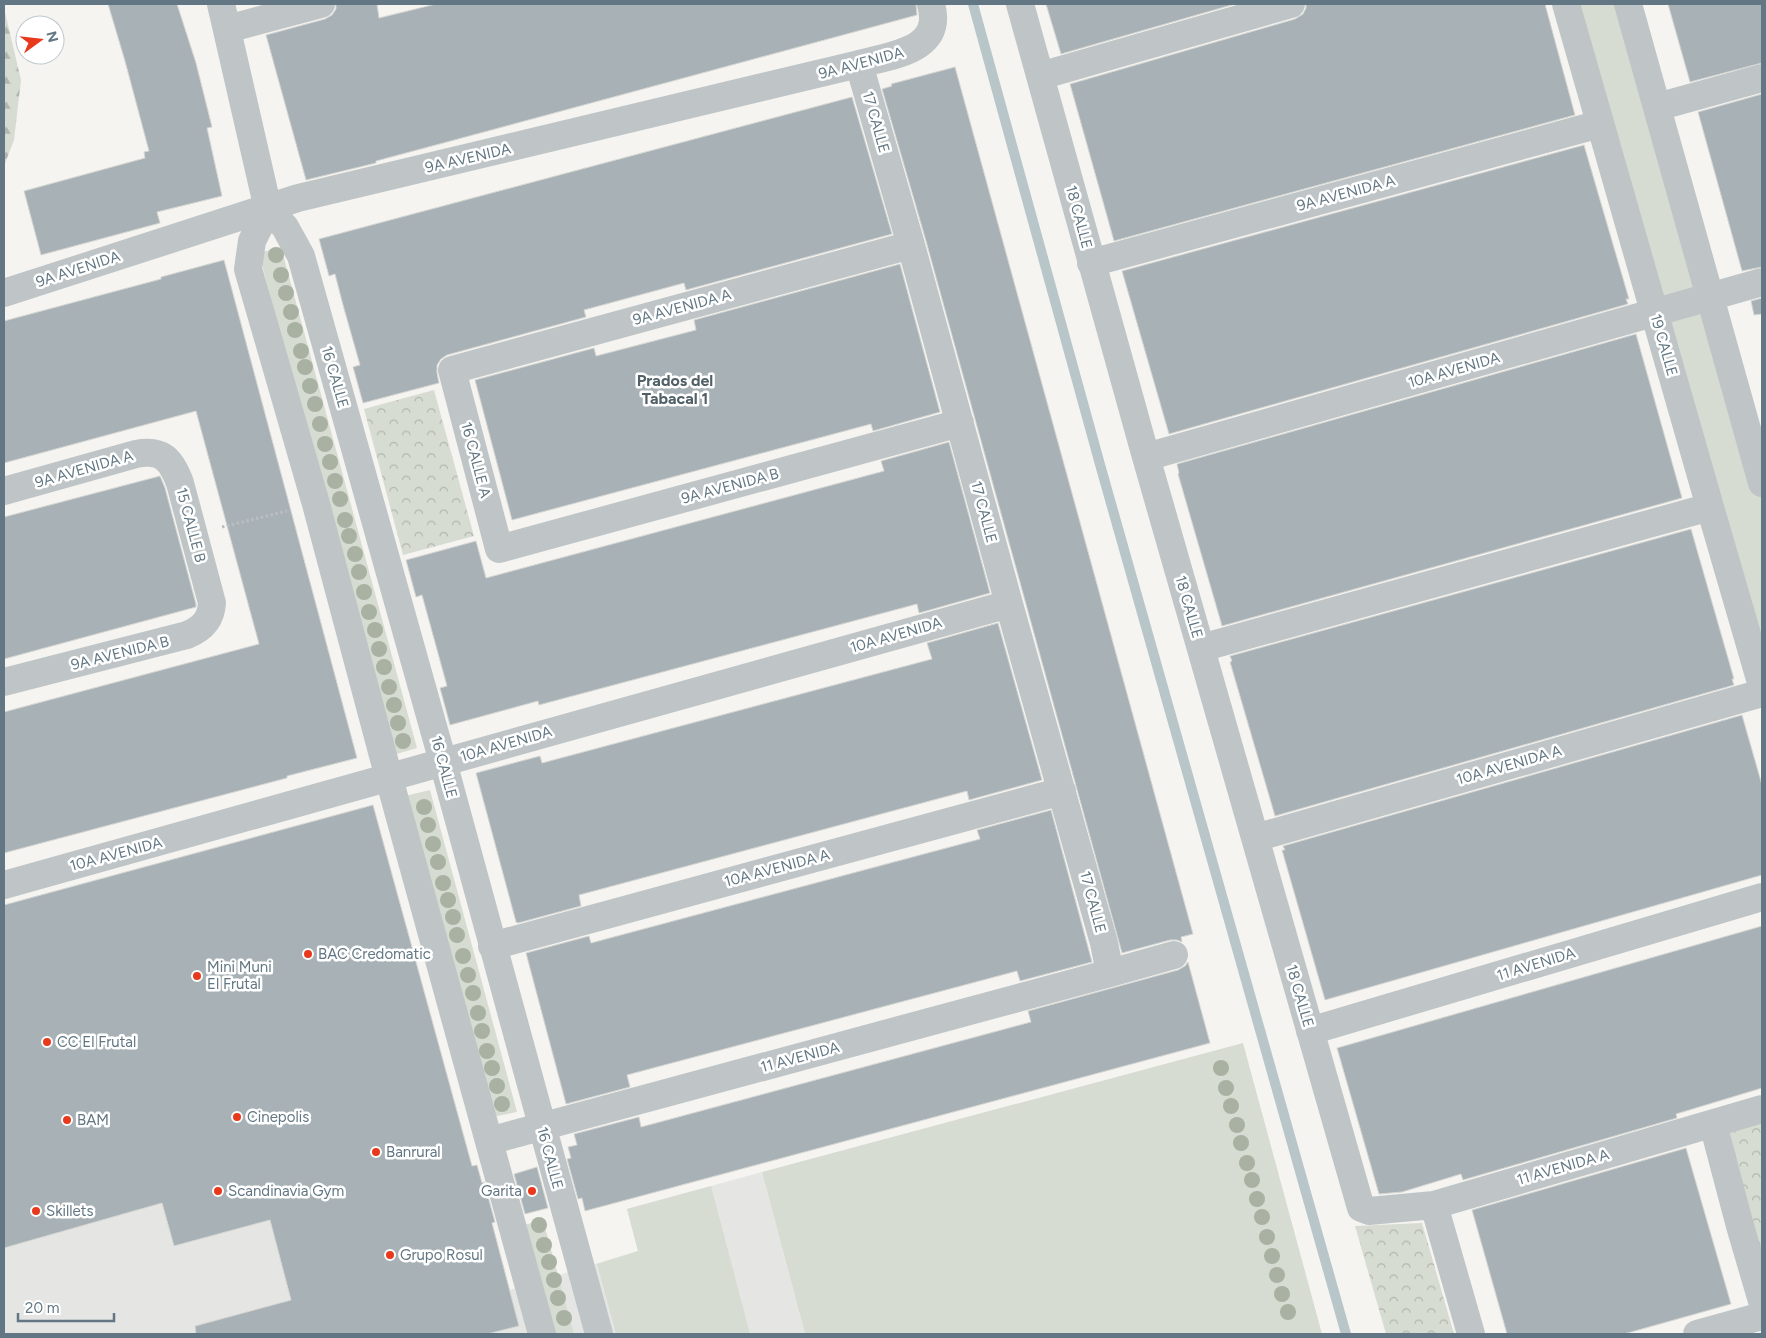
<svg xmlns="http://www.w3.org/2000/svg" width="1766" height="1338" font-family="Figtree,sans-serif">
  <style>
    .built { fill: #e5e6e4 }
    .green { fill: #d6dcd1 }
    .forest { fill: url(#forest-firs) }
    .park { fill: url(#park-crowns) }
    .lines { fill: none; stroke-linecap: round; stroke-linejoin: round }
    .stream { stroke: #b8c6c9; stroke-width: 10 }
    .building { fill: #a8b2b6; stroke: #d6d6d3 }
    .path { stroke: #bbbec0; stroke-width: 3; stroke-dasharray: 2.5 2.5; stroke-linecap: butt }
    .street { stroke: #bfc5c7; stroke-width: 28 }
    .tree { fill: #a8b1a2 }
    .poi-dot { fill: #e8391d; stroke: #fff; stroke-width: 2 }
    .labels { text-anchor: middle; stroke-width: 5; stroke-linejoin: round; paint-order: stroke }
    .street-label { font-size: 15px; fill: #627783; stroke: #fff }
    .poi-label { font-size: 15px; fill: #627783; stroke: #fff; text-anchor: start }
    .neighbourhood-label { font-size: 16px; font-weight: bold; fill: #516067; stroke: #fff }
  </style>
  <defs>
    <pattern id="forest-firs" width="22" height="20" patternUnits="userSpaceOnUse" patternTransform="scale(1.25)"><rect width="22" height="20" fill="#d6dcd1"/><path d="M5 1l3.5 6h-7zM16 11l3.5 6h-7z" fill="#b1b7af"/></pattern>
    <pattern id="park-crowns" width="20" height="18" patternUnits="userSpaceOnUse" patternTransform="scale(1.25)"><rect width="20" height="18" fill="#d6dcd1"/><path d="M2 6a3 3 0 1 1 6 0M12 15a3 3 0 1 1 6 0" fill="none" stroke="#b1b7af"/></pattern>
  </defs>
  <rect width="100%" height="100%" fill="#f5f4f0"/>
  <path class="built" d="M 319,898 L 509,1290 L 638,1251 L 627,1209 L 762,1172 L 805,1334 L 4,1334 L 4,987 Z"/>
  <path class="green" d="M 1566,4 L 1628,4 L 1762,483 L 1762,686 Z
    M 281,247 L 417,748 L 393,755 L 324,503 L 259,253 Z
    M 430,790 L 517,1112 L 492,1117 L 405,796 Z
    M 1243,1043 L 1322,1334 L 805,1334 L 762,1172 Z
    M 711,1186 L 750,1334 L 616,1334 L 597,1264 L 638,1251 L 627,1209 Z
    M 543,1220 L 574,1334 L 555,1334 L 524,1225 Z"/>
  <path class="forest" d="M 4,8 L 21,80 L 14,140 L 4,166 Z"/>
  <path class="park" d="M 434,390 L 474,536 L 403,555 L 364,409 Z
    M 1762,1109 L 1762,1301 L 1713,1124 Z
    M 1422,1223 L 1454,1334 L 1386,1334 L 1355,1226 Z"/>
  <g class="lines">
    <path class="stream" d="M 973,4 L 1101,468 L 1346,1334"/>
  </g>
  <path class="building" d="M 108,4 L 177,4 L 196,63 L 212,127 L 207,128 L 222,196 L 157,212 L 160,223 L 41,255 L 24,191 L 145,158 L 144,152 L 149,151 L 125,61 Z
    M 336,4 L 377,4 L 379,18 L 436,4 L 916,4 L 917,15 L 447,142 L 376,161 L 376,163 L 306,180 L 266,35 L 325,19 L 332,15 L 336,9 Z
    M 1046,4 L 1235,4 L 1061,54 Z
    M 1306,4 L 1545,4 L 1575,115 L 1114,241 L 1070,84 L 1295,19 L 1303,14 L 1306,8 Z
    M 1668,4 L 1762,4 L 1762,63 L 1690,82 Z
    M 955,67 L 1193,934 L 1181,937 L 1182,942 L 1177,940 L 1170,940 L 1122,953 L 926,241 L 882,89 L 892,86 L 891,84 Z
    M 1762,94 L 1762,267 L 1742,271 L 1698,112 Z
    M 852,97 L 892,234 L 686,290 L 684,283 L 584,310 L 586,317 L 447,355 L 441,359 L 437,365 L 437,373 L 439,383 L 363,403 L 353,367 L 360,365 L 343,305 L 335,274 L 329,276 L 319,239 Z
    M 1584,145 L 1629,299 L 1626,299 L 1628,304 L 1169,434 L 1122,271 Z
    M 224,260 L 357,758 L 287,776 L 287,778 L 4,853 L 4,712 L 259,644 L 196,411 L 4,463 L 4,321 L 161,279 L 161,277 Z
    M 900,264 L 940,412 L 873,431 L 871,424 L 512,520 L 475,380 L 594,348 L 596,356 L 696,330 L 694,320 Z
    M 1762,298 L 1762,314 L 1754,315 L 1751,301 Z
    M 1636,334 L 1682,498 L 1222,626 L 1178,474 L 1179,473 L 1177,464 Z
    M 949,442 L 990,593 L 919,613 L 917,604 L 539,705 L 538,701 L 450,725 L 440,688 L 447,686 L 422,595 L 416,597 L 406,560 L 476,541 L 486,578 L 884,471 L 881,461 Z
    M 160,476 L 165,488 L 196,604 L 196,607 L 4,659 L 4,517 Z
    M 1691,529 L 1734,679 L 1732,679 L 1734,685 L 1275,816 L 1230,662 L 1232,661 L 1230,656 Z
    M 998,623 L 1042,780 L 969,800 L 967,791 L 579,895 L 581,906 L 518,923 L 516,922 L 476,773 L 540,756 L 542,763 L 932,659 L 927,643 Z
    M 1742,715 L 1762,785 L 1762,875 L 1325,1000 L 1282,850 L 1285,850 L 1283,846 Z
    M 373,805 L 472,1166 L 477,1165 L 482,1183 L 484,1182 L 495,1222 L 492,1223 L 519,1326 L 487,1334 L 196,1334 L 195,1326 L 291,1300 L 270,1220 L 174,1246 L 162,1203 L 4,1248 L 4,905 Z
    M 1051,810 L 1092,962 L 1020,981 L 1017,971 L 627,1075 L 630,1087 L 566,1104 L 526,953 L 589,936 L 591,943 L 980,839 L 977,830 Z
    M 1762,926 L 1762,1088 L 1676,1114 L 1677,1118 L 1463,1180 L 1461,1174 L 1402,1192 L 1379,1194 L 1337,1048 Z
    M 1188,962 L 1210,1043 L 585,1211 L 582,1198 L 578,1199 L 567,1159 L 571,1158 L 568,1147 L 577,1145 L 574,1134 L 639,1117 L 641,1127 L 1031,1022 L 1028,1011 L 1178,970 L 1185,966 Z
    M 1686,1148 L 1731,1304 L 1624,1334 L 1507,1334 L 1472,1210 Z
    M 537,1167 L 548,1208 L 525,1214 L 514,1174 Z"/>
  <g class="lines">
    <path class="path" d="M 222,527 L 287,511"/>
    <path class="street" d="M 221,4 L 268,209 L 285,227 L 301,256 L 443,762 L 599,1334
      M 1020,4 L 1146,457 L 1361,1208 L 1369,1211 L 1434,1205 L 1762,1109
      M 1566,4 L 1710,507 L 1762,686
      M 1628,4 L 1762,483
      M 227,29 L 321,4
      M 1040,76 L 1291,4
      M 1657,107 L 1762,78
      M 268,209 L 252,241 L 248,269 L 316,504 L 389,778 L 542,1334
      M 911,245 L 452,370 L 499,549 L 960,423
      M 1091,263 L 1600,124
      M 4,293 L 298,198 L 859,64 C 892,55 944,51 931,4
      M 1146,457 L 1762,282
      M 4,491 L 136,454 C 162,449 171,459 180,483 L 212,603 C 211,620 202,629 187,635 L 4,682
      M 1201,648 L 1710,507
      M 1255,838 L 1762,693
      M 4,885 L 1009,604
      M 492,946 L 1062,791
      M 1110,973 L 1174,955
      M 1310,1031 L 1762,897
      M 1713,1124 L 1740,1226 L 1762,1301
      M 489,1141 L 1110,973 L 1104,943 L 1009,604 L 911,245 L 859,64
      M 1434,1205 L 1471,1334
      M 1697,1334 L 1762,1316"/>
  </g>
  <g class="tree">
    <circle cx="276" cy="255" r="8"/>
    <circle cx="281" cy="275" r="8"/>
    <circle cx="286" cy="293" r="8"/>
    <circle cx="291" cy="312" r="8"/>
    <circle cx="295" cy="330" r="8"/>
    <circle cx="301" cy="351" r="8"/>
    <circle cx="305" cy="367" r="8"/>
    <circle cx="310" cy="386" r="8"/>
    <circle cx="315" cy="404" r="8"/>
    <circle cx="320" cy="424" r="8"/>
    <circle cx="325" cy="444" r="8"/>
    <circle cx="330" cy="462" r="8"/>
    <circle cx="335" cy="481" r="8"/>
    <circle cx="340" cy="499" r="8"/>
    <circle cx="345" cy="520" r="8"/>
    <circle cx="349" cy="536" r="8"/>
    <circle cx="355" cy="554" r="8"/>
    <circle cx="359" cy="572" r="8"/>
    <circle cx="364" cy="592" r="8"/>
    <circle cx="369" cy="612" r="8"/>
    <circle cx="375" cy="630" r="8"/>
    <circle cx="379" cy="649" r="8"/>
    <circle cx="384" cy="667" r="8"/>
    <circle cx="389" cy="687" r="8"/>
    <circle cx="394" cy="705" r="8"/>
    <circle cx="398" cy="723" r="8"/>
    <circle cx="403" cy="741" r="8"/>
    <circle cx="424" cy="807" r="8"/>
    <circle cx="428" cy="825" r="8"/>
    <circle cx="433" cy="844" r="8"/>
    <circle cx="438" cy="862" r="8"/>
    <circle cx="443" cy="883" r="8"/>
    <circle cx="448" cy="900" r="8"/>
    <circle cx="453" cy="917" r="8"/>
    <circle cx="457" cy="935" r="8"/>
    <circle cx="463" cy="956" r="8"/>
    <circle cx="468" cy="975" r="8"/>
    <circle cx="473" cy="993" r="8"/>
    <circle cx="478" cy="1013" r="8"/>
    <circle cx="482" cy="1031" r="8"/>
    <circle cx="487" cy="1051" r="8"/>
    <circle cx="492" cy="1068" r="8"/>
    <circle cx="1221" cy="1068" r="8"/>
    <circle cx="497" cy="1086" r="8"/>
    <circle cx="1226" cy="1088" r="8"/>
    <circle cx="502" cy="1104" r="8"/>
    <circle cx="1231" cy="1106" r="8"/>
    <circle cx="1237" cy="1125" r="8"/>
    <circle cx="1241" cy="1143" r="8"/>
    <circle cx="1247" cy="1163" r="8"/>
    <circle cx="1252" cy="1180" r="8"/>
    <circle cx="1257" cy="1199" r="8"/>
    <circle cx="1262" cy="1217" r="8"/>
    <circle cx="539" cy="1225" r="8"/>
    <circle cx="1267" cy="1237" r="8"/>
    <circle cx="544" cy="1245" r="8"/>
    <circle cx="1272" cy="1256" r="8"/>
    <circle cx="549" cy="1262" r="8"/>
    <circle cx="1277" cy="1275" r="8"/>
    <circle cx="554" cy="1280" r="8"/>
    <circle cx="1282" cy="1294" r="8"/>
    <circle cx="558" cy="1298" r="8"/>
    <circle cx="1288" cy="1312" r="8"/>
    <circle cx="564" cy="1318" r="8"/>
  </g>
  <g class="poi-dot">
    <circle cx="308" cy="954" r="5"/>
    <circle cx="197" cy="976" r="5"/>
    <circle cx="47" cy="1042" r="5"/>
    <circle cx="237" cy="1117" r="5"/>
    <circle cx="67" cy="1120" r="5"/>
    <circle cx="376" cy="1152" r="5"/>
    <circle cx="218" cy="1191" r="5"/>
    <circle cx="532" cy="1191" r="5"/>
    <circle cx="36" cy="1211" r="5"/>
    <circle cx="390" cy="1255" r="5"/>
  </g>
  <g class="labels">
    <g class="street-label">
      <text transform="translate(861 63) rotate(-15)" y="5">9A AVENIDA</text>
      <text transform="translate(876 122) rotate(74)" y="5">17 CALLE</text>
      <text transform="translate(468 158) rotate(-13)" y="5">9A AVENIDA</text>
      <text transform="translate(1346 193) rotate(-15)" y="5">9A AVENIDA A</text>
      <text transform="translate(1079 217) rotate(75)" y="5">18 CALLE</text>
      <text transform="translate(78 269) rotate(-18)" y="5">9A AVENIDA</text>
      <text transform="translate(682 307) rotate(-15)" y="5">9A AVENIDA A</text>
      <text transform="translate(1664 345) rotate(74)" y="5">19 CALLE</text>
      <text transform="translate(1454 370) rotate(-16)" y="5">10A AVENIDA</text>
      <text transform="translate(335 377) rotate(74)" y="5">16 CALLE</text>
      <text transform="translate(476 460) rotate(75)" y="5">16 CALLE A</text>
      <text transform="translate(84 469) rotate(-16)" y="5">9A AVENIDA A</text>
      <text transform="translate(730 486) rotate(-15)" y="5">9A AVENIDA B</text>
      <text transform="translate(984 512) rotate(75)" y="5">17 CALLE</text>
      <text transform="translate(191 525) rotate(75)" y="5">15 CALLE B</text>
      <text transform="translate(1189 607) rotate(74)" y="5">18 CALLE</text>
      <text transform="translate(896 635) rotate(-16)" y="5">10A AVENIDA</text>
      <text transform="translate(120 653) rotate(-14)" y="5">9A AVENIDA B</text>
      <text transform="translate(506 744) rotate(-16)" y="5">10A AVENIDA</text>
      <text transform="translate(1509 765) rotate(-16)" y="5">10A AVENIDA A</text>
      <text transform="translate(444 767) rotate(75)" y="5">16 CALLE</text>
      <text transform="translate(116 854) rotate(-15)" y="5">10A AVENIDA</text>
      <text transform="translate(777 868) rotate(-15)" y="5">10A AVENIDA A</text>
      <text transform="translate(1093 902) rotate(75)" y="5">17 CALLE</text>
      <text transform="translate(1536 964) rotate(-17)" y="5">11 AVENIDA</text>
      <text transform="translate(1300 996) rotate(74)" y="5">18 CALLE</text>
      <text transform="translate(800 1057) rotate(-15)" y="5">11 AVENIDA</text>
      <text transform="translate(550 1158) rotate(75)" y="5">16 CALLE</text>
      <text transform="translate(1563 1167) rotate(-16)" y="5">11 AVENIDA A</text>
    </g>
    <g class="poi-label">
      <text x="318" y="959">BAC Credomatic</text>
      <text x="207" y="972">Mini Muni<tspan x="207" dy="17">El Frutal</tspan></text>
      <text x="57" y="1047">CC El Frutal</text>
      <text x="247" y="1122">Cinepolis</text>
      <text x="77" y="1125">BAM</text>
      <text x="386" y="1157">Banrural</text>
      <text x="228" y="1196">Scandinavia Gym</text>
      <text x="522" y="1196" text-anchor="end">Garita</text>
      <text x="46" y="1216">Skillets</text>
      <text x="400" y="1260">Grupo Rosul</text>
    </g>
    <g class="neighbourhood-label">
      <text x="675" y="386">Prados del<tspan x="675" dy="18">Tabacal 1</tspan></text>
    </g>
  </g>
  <rect width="1766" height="1338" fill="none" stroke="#627783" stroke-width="10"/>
  <g transform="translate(40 40) rotate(75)"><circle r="24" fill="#ffffff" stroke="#c0c9cd"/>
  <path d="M0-4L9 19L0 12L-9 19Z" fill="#e8391d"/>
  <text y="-8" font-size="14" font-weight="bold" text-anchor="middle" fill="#627783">N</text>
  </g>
  <path d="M18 1313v8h96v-8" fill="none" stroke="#627783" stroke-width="2.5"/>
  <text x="25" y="1313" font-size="15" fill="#627783" stroke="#ffffff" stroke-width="4" paint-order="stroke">20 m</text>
</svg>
